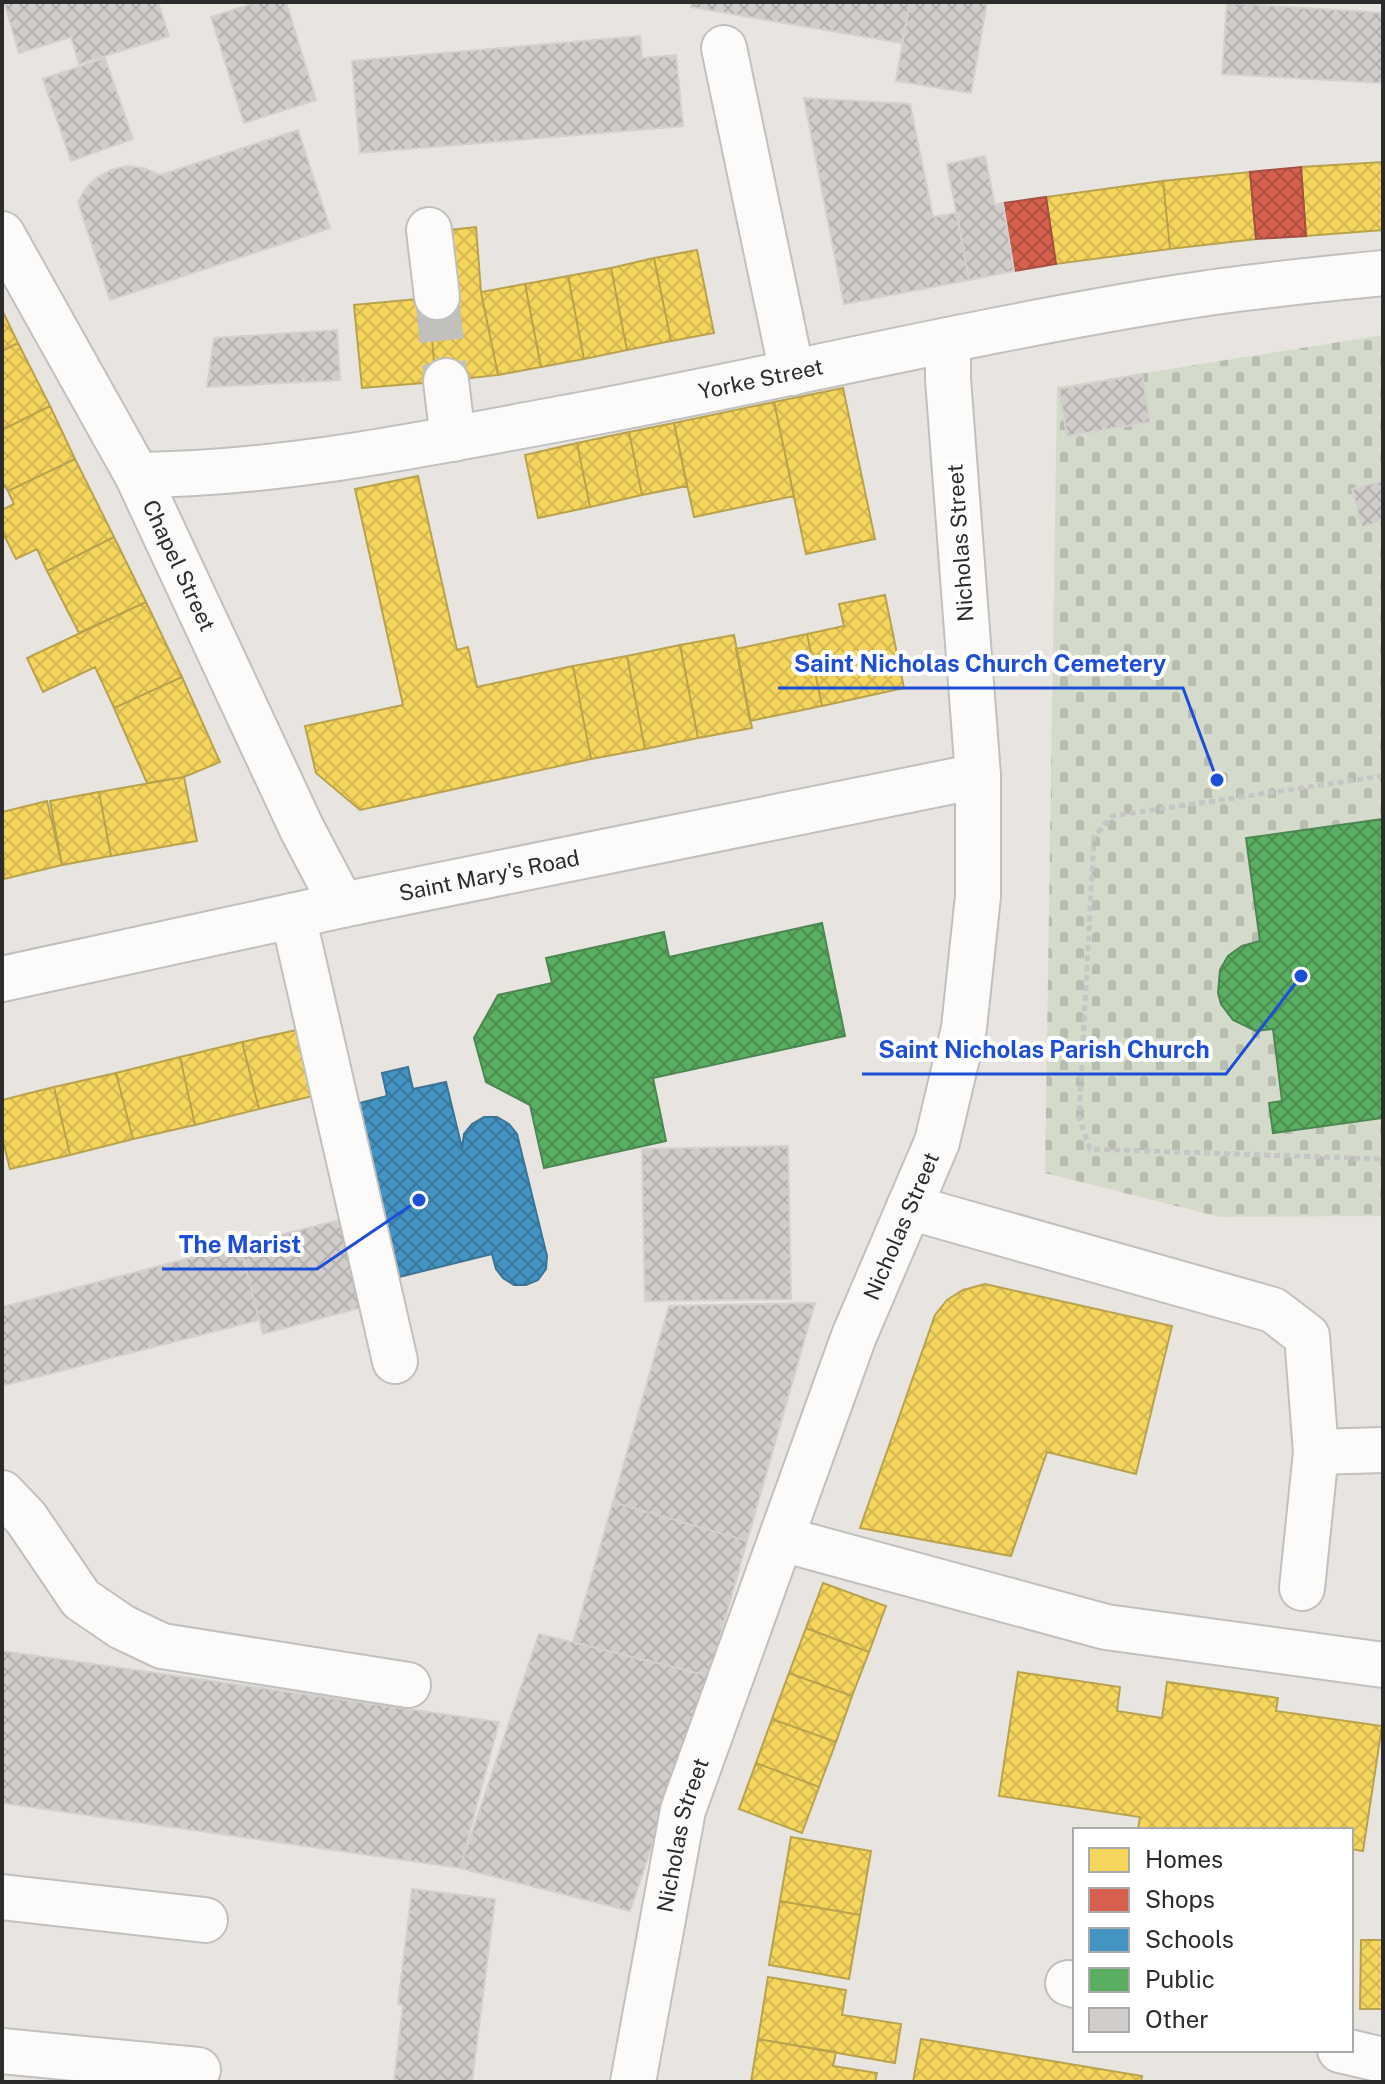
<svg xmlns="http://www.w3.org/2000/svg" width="1385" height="2084" font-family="'Public Sans',sans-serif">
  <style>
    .cemetery { fill: url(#cemetery-stones) }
    .homes { fill: url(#homes-cross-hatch); stroke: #b9a24d; stroke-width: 2 }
    .shops { fill: url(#shops-cross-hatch); stroke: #a35043; stroke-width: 2 }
    .schools { fill: url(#schools-cross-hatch); stroke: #3c7495; stroke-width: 2 }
    .public { fill: url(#public-cross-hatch); stroke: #4c8751; stroke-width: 2 }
    .building { fill: url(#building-cross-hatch); stroke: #d3d1cd; stroke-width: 2 }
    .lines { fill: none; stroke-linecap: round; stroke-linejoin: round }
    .minor-tunnel { stroke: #c2c0bd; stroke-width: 44; stroke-dasharray: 44 22; stroke-linecap: butt }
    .minor-casing { stroke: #c1c0c0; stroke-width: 48 }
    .path { stroke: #c6c6c6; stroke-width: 5; stroke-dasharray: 6 4; stroke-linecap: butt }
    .minor { stroke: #fcfbfa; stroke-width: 44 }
    .labels { text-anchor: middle; stroke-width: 8; stroke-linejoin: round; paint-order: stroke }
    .street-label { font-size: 22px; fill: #2b2b2b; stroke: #fff }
    .leader { fill: none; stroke: #1d4ed8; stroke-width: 3 }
    .callout-dot { fill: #1d4ed8; stroke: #fff; stroke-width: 3 }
    .callout-label { font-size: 24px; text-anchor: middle; font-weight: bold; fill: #1d4ed8; stroke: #fff; stroke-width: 8; stroke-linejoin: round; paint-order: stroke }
  </style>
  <defs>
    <pattern id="cemetery-stones" width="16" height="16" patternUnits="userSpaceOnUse" patternTransform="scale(2)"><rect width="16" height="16" fill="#d5dbca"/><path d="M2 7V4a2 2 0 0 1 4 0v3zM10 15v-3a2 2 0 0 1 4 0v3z" fill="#b7bcae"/></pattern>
    <pattern id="homes-cross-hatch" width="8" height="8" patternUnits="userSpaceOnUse" patternTransform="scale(2)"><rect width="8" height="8" fill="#f6d55c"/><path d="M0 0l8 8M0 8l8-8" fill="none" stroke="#d3b750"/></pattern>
    <pattern id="shops-cross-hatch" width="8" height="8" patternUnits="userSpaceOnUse" patternTransform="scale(2)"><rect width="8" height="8" fill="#d6604d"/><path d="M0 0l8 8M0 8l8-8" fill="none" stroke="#ae4f40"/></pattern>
    <pattern id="schools-cross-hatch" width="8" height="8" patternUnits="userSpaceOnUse" patternTransform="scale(2)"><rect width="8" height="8" fill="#4393c3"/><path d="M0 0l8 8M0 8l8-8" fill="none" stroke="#38789f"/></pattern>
    <pattern id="public-cross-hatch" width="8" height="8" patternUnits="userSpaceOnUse" patternTransform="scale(2)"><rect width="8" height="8" fill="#5aae61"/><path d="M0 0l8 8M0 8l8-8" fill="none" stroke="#4b8e50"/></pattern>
    <pattern id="building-cross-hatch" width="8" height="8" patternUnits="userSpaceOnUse" patternTransform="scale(2)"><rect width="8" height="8" fill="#d0cdca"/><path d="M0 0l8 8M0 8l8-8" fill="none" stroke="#b3b0ae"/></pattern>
  </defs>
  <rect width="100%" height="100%" fill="#e8e5e1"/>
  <path class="cemetery" d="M 1383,335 L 1383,1216 L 1220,1217 L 1045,1173 L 1057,387 Z"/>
  <path class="homes" d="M 1383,162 L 1383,230 L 1306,236 L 1301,167 Z
    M 1250,172 L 1256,239 L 1170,249 L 1163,181 Z
    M 1163,181 L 1170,249 L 1056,264 L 1046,197 Z
    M 476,227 L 481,292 L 498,375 L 436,382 L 428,298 L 439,231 Z
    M 697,250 L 714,333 L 671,341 L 654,258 Z
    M 654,258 L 671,341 L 627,350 L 611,268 Z
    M 611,268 L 627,350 L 584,359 L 568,276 Z
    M 568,276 L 584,359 L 541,367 L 525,284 Z
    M 525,284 L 541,367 L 498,375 L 481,292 Z
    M 428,298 L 436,382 L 362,388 L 354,305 Z
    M 2,310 L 18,343 L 2,351 Z
    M 18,343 L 50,406 L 2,430 L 2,351 Z
    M 843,388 L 875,539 L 806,554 L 774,402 Z
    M 774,402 L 794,496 L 694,517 L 674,423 Z
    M 50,406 L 75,459 L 8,491 L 2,482 L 2,430 Z
    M 674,423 L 687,486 L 642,495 L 629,432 Z
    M 629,432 L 642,495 L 590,507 L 577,443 Z
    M 577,443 L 590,507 L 538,518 L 525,455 Z
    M 75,459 L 114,537 L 47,571 L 37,549 L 16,559 L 2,531 L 2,510 L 14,504 L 8,491 Z
    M 418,476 L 457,650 L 468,647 L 477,687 L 573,666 L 591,759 L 360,810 L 316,773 L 305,726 L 403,705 L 355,489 Z
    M 114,537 L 146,602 L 79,633 L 47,571 Z
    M 885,595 L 904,688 L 822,706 L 807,634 L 844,626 L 839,604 Z
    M 146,602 L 182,677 L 114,708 L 95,667 L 43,692 L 27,658 Z
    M 807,634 L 822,706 L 750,721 L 736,649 Z
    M 734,635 L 752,728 L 698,738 L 680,645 Z
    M 680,645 L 698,738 L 645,749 L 627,656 Z
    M 627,656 L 645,749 L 591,759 L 573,666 Z
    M 182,677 L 220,762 L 184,777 L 147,783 L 114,708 Z
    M 184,777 L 197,841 L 111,856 L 99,792 Z
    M 99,792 L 111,856 L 62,865 L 50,801 Z
    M 47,801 L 62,865 L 4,879 L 2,812 Z
    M 306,1028 L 321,1094 L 259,1109 L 242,1042 Z
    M 242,1042 L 259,1109 L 195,1125 L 180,1057 Z
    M 180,1057 L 195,1125 L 133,1139 L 116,1073 Z
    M 116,1073 L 133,1139 L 70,1155 L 54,1087 Z
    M 54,1087 L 70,1155 L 10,1169 L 2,1137 L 2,1100 Z
    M 985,1284 L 1172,1326 L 1136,1474 L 1047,1452 L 1011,1556 L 860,1528 L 935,1315 L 947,1300 L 963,1290 Z
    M 823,1583 L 886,1606 L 869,1652 L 806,1628 Z
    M 806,1628 L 869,1652 L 852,1696 L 789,1673 Z
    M 1018,1672 L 1120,1687 L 1117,1711 L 1162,1718 L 1167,1682 L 1278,1698 L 1276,1711 L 1382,1726 L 1363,1851 L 1351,1849 L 1351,1830 L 1138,1830 L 1140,1817 L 999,1796 Z
    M 789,1673 L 852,1696 L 836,1742 L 772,1719 Z
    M 772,1719 L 836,1742 L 819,1787 L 756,1763 Z
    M 756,1763 L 819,1787 L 802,1833 L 739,1809 Z
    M 791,1837 L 871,1851 L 860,1915 L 780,1901 Z
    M 780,1901 L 860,1915 L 849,1979 L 769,1965 Z
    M 1361,1940 L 1383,1940 L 1383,2009 L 1360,2009 Z
    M 768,1977 L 846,1990 L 842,2015 L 901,2024 L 895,2063 L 758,2039 Z
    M 758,2039 L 836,2052 L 833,2066 L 877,2073 L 875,2082 L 751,2082 Z
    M 921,2039 L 1142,2076 L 1141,2082 L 913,2082 Z"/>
  <path class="shops" d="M 1301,167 L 1306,236 L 1256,239 L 1250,172 Z
    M 1046,197 L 1056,264 L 1014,271 L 1003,203 Z"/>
  <path class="schools" d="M 408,1067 L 413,1089 L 446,1082 L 462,1148 L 464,1134 L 472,1124 L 484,1117 L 497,1117 L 509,1124 L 517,1134 L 547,1256 L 546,1269 L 538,1280 L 526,1285 L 514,1285 L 503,1278 L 496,1269 L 492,1254 L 391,1279 L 348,1106 L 387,1096 L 382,1073 Z"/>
  <path class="public" d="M 1383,819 L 1383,1118 L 1273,1133 L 1269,1103 L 1282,1101 L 1273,1029 L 1256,1031 L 1233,1020 L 1221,1004 L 1218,993 L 1220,970 L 1228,956 L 1242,946 L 1260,941 L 1246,838 Z
    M 822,923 L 845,1036 L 653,1078 L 666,1141 L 544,1168 L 530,1105 L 486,1082 L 474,1038 L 498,995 L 552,983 L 546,958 L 664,932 L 669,957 Z"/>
  <path class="building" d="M 4,2 L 158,2 L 169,36 L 79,64 L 71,37 L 19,53 Z
    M 258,2 L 286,2 L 316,100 L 244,123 L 211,17 Z
    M 692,2 L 910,2 L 902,43 L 691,7 Z
    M 910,2 L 987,2 L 971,93 L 896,81 Z
    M 1227,3 L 1383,13 L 1383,83 L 1222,74 Z
    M 640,36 L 642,58 L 676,55 L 683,126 L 360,153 L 352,61 Z
    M 105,58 L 133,139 L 71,161 L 43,79 Z
    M 804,98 L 910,104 L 933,217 L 957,213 L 969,280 L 844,304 Z
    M 298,130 L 330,228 L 110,300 L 78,202 L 85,189 L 96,178 L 111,170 L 127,166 L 144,168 L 160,175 Z
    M 985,156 L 995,205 L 1003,203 L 1014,271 L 969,280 L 947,164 Z
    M 337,330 L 340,380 L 207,387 L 214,338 Z
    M 1142,374 L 1150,422 L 1067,436 L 1059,389 Z
    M 1383,481 L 1383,521 L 1362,527 L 1352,489 Z
    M 788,1146 L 791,1299 L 645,1301 L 642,1149 Z
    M 348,1218 L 370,1305 L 263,1334 L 240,1245 Z
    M 240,1245 L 259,1320 L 2,1386 L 2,1307 Z
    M 815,1303 L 747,1541 L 613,1502 L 669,1306 Z
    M 613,1502 L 747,1541 L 709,1676 L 573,1642 Z
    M 539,1634 L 709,1676 L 630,1911 L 460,1868 Z
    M 2,1651 L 499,1722 L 460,1868 L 2,1803 Z
    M 412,1889 L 495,1899 L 472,2082 L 394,2082 L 403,2005 L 398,2004 Z"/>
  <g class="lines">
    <path class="minor-tunnel" d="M 437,297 L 446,381"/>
    <g class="minor-casing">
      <g id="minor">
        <path d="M 724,48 L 792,373"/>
        <path d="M 429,230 L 437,297"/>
        <path id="s1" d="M 2,234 L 137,475 L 302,829 L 342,905"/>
        <path d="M 446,381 L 453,439"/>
        <path id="s2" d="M 137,475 C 281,474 423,444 564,418 C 770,380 974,330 1181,297 C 1248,286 1316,280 1383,273"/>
        <path d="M 293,916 L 395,1361"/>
        <path id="s3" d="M 2,979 L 342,905 L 978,776"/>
        <path d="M 909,1207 L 1273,1310 L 1307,1336 L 1316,1452 L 1302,1588"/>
        <path d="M 1316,1452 L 1383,1450"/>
        <path d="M 2,1493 L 26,1518 L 81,1599 L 122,1627 L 162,1646 L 408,1685"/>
        <path d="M 782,1539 L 1106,1627 L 1383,1665"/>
        <path d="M 2,1897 L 205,1920"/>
        <path d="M 1068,1983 L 1075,1985"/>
        <path d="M 1340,2050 L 1383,2060"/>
        <path d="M 2,2051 L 198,2070"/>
        <path id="s4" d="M 633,2082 L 683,1810 L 854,1336 L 937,1142 L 964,1028 L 978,896 L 978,776 L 948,379 L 948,340"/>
      </g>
    </g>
    <path class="path" d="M 1383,776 L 1112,816 L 1094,837 L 1079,1117 L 1090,1149 L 1383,1159"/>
    <use href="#minor" class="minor"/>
  </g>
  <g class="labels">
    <g class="street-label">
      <text dy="8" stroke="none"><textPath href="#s2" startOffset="632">Yorke Street</textPath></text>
      <text transform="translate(960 543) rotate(-94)" y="8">Nicholas Street</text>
      <text dy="8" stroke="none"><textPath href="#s1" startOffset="376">Chapel Street</textPath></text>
      <text dy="8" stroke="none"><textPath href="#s3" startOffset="498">Saint Mary's Road</textPath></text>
      <text dy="8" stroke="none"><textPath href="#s4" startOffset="900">Nicholas Street</textPath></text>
      <text dy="8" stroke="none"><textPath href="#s4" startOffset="252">Nicholas Street</textPath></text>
    </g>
  </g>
  <path class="leader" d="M1217 780L1183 688H778M1301 976L1226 1074H862M419 1200L317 1269H162"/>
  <g class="callout-dot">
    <circle cx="1217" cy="780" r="8"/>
    <circle cx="1301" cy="976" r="8"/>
    <circle cx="419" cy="1200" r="8"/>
  </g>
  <g class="callout-label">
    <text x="980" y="672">Saint Nicholas Church Cemetery</text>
    <text x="1044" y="1058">Saint Nicholas Parish Church</text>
    <text x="240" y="1253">The Marist</text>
  </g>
  <rect width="1385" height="2084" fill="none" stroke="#2b2b2b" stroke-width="8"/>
  <rect x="1073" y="1828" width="280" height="224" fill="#ffffff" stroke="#aaaaaa" stroke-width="2"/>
  <rect x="1089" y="1848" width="40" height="24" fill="#f6d55c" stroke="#aaaaaa" stroke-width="2"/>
  <text x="1145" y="1868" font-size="24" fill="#2b2b2b">Homes</text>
  <rect x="1089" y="1888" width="40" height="24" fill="#d6604d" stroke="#aaaaaa" stroke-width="2"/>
  <text x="1145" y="1908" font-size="24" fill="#2b2b2b">Shops</text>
  <rect x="1089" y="1928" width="40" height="24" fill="#4393c3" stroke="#aaaaaa" stroke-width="2"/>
  <text x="1145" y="1948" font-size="24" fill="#2b2b2b">Schools</text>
  <rect x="1089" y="1968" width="40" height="24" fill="#5aae61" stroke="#aaaaaa" stroke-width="2"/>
  <text x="1145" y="1988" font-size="24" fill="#2b2b2b">Public</text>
  <rect x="1089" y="2008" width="40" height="24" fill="#d0cdca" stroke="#aaaaaa" stroke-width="2"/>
  <text x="1145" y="2028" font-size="24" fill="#2b2b2b">Other</text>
</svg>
